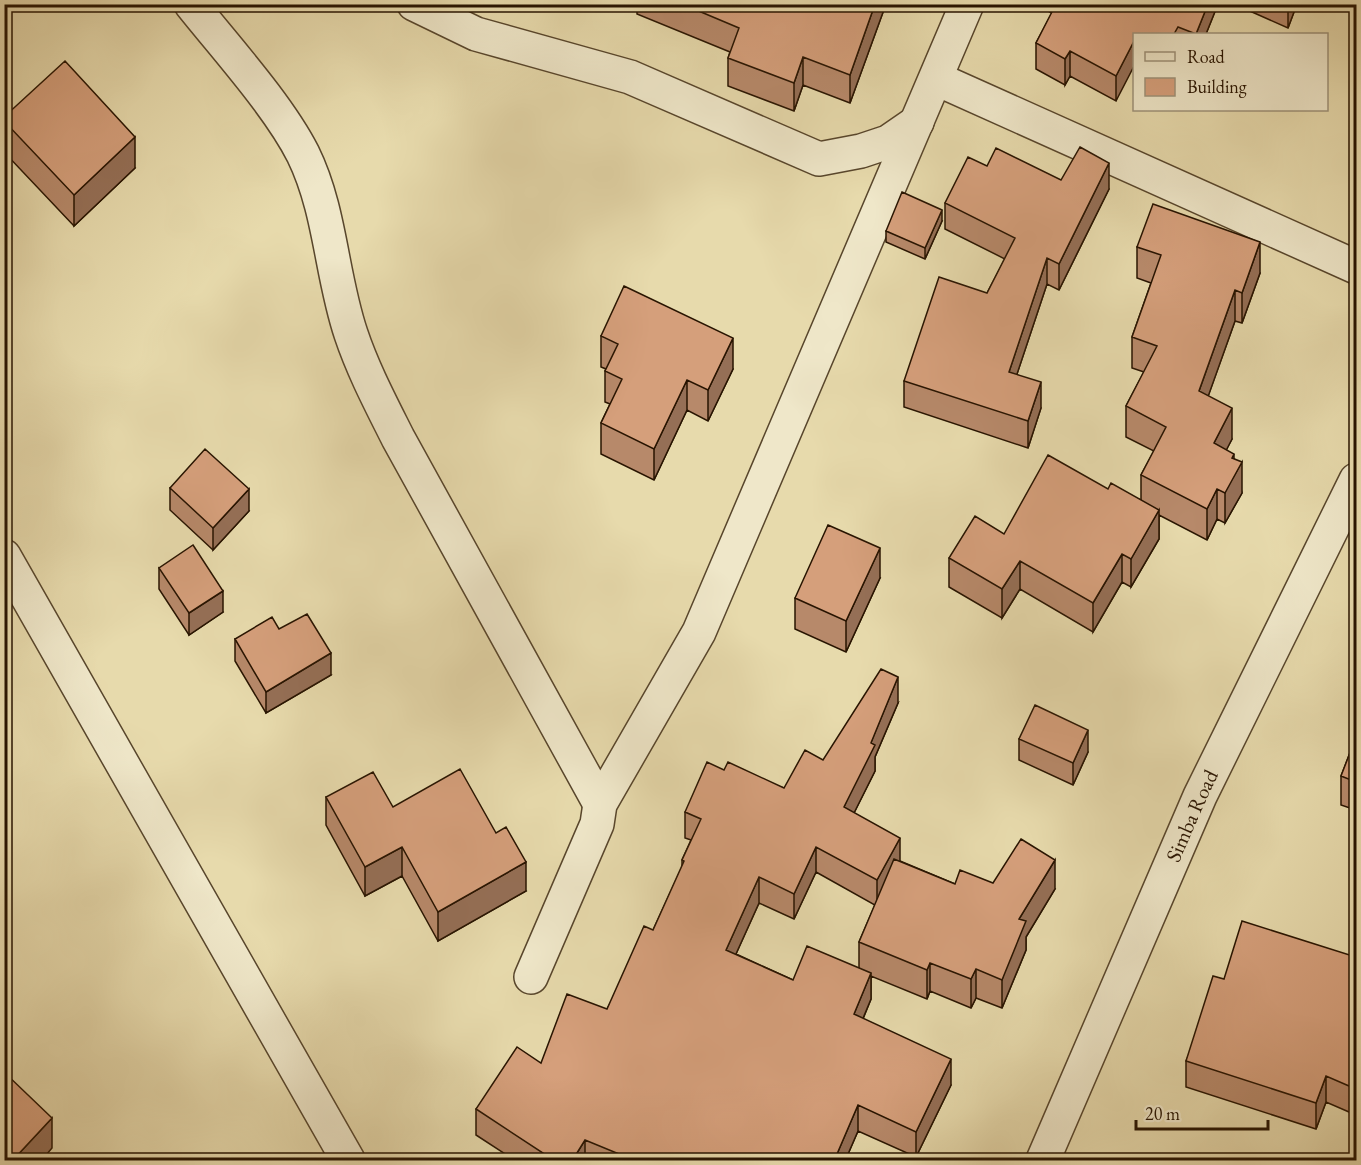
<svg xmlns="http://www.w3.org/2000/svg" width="1361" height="1165" font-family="'EB Garamond',serif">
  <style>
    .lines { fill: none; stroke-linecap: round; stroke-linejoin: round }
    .street-casing { stroke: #58462c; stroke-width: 36 }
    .street { stroke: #efe7c9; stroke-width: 33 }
    .wall { fill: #b7896a; stroke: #281401; stroke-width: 1.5; fill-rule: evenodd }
    .shaded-wall { fill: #956f56; stroke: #281401; stroke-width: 1.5 }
    .building { fill: #d59f7b; stroke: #281401; stroke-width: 1.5 }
    .labels { text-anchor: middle; stroke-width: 5; stroke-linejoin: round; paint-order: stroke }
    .street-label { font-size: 21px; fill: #281401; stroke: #efe7c9 }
  </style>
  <rect width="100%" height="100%" fill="#e7daac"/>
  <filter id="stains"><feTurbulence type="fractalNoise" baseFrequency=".00333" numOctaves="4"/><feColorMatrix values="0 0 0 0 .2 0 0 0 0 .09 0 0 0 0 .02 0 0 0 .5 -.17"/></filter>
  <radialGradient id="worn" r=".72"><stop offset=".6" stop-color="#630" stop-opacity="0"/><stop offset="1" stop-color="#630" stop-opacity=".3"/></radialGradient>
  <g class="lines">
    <g class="street-casing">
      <g id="street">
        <path d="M 191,4 C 226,48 278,105 303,154 C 331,211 331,275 351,334 C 363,370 381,404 398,438 L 600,804"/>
        <path d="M 414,4 L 476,34 L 630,77 L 819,159 L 861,151 L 888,142 L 917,122"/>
        <path d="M 937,79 L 1356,267"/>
        <path d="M 4,556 L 348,1160"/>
        <path d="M 531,977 L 597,824 L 600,804 L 699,632 L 967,4"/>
        <path id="s1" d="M 1043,1160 L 1200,796 L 1356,480"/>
      </g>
    </g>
    <use href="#street" class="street"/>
  </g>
  <path class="wall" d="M 635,4 L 886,4 L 850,103 L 803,85 L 794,111 L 728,86 L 728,58 L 730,52 L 637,14 L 637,5 Z
    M 1046,4 L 1218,4 L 1206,34 L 1134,34 L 1116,101 L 1070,76 L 1065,85 L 1036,69 L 1036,43 L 1052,13 L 1046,10 Z
    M 1234,4 L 1297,4 L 1288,28 Z
    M 4,117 L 135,168 L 74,226 L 4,152 Z
    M 987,166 L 1109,189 L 1059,290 L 1047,284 L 1017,374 L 1041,408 L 1028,448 L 904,407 L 904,381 L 987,293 L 1005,259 L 945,229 L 945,203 Z
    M 942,221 L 925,259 L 886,242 L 886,231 Z
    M 1137,247 L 1260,273 L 1242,323 L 1235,321 L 1208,396 L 1232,439 L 1226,450 L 1234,459 L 1242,493 L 1225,523 L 1217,519 L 1207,540 L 1159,515 L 1159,539 L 1131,587 L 1122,582 L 1093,632 L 1020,589 L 1002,618 L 949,587 L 949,558 L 1108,489 L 1141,500 L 1141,475 L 1154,451 L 1126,437 L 1126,406 L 1144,372 L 1132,368 L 1132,337 L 1151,283 L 1137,278 Z
    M 601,336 L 733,369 L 708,421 L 687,410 L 654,480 L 601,454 L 601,423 L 610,404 L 605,402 L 605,371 L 606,369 L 601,367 Z
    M 170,488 L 249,511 L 213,550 L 170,510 Z
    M 159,568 L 223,612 L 189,635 L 159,589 Z
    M 880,578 L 846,652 L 795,629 L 795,598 Z
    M 235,639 L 331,675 L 266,713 L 235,661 Z
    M 898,703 L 875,757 L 875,771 L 854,813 L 900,861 L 955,884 L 993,883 L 1055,889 L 1026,937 L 1026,950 L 1002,1008 L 976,998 L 971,1008 L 930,991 L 927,999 L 871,976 L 871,999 L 863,1019 L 951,1085 L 916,1157 L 858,1131 L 845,1161 L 516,1161 L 476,1135 L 476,1109 L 541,1063 L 607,1009 L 653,930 L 682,867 L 682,860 L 691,840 L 685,838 L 685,812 L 724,770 L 784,788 L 823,760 ZM 816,872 L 875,905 L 859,942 L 859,968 L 793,980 L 736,954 L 759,903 L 794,919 Z
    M 1356,708 L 1356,827 L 1353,825 L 1353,809 L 1341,805 L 1341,776 L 1353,745 L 1353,716 Z
    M 1019,739 L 1088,752 L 1073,785 L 1019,760 Z
    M 326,797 L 393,807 L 526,891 L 438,941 L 402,876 L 365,896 L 326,825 Z
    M 1356,957 L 1356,1115 L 1326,1102 L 1316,1129 L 1186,1087 L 1186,1061 L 1224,979 Z"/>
  <path class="shaded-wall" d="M 875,4 L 886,4 L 850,103 L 850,75 Z
    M 1208,4 L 1218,4 L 1206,34 L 1196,34 Z
    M 1288,4 L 1297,4 L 1288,28 Z
    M 1134,41 L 1134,66 L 1116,101 L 1116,76 Z
    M 1070,51 L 1070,76 L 1065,85 L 1065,59 Z
    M 803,57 L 803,85 L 794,111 L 794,83 Z
    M 135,137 L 135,168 L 74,226 L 74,195 Z
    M 1109,163 L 1109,189 L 1059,290 L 1059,264 Z
    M 942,210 L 942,221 L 925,259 L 925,248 Z
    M 1260,242 L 1260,273 L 1242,323 L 1242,293 Z
    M 1047,258 L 1047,284 L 1009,398 L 1009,372 Z
    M 1235,290 L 1235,321 L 1199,422 L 1199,391 Z
    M 733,338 L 733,369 L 708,421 L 708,390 Z
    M 687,380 L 687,410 L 654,480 L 654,449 Z
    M 1041,382 L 1041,408 L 1028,448 L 1028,421 Z
    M 1232,408 L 1232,439 L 1214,474 L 1214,443 Z
    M 1234,454 L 1234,476 L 1242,462 L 1242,493 L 1225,523 L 1225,493 L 1232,458 Z
    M 249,489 L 249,511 L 213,550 L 213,528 Z
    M 1217,489 L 1217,519 L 1207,540 L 1207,509 Z
    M 1159,510 L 1159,539 L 1131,587 L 1131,559 Z
    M 880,548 L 880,578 L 846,652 L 846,621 Z
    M 1122,554 L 1122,582 L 1093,632 L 1093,603 Z
    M 1020,561 L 1020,589 L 1002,618 L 1002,589 Z
    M 223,591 L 223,612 L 189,635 L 189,613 Z
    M 331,653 L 331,675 L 266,713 L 266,692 Z
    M 898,677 L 898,703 L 875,757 L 875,771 L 844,833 L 844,807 Z
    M 1088,730 L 1088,752 L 1073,785 L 1073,763 Z
    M 900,838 L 900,863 L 877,906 L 877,880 Z
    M 402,847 L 402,876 L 365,896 L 365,867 Z
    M 816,847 L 816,872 L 794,919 L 794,894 Z
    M 1055,860 L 1055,889 L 1026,937 L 1026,950 L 1002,1008 L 1002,980 L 1019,919 Z
    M 526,862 L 526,891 L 438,941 L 438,912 Z
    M 759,877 L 759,903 L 726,976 L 726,950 Z
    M 930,963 L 930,991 L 927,999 L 927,970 Z
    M 976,969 L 976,998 L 971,1008 L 971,979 Z
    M 871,973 L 871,999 L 854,1040 L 854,1014 Z
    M 951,1059 L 951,1085 L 916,1157 L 916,1132 Z
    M 1326,1076 L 1326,1102 L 1316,1129 L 1316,1103 Z
    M 858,1105 L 858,1131 L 845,1161 L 834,1161 Z
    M 52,1118 L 52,1148 L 41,1161 L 12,1161 Z
    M 585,1140 L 585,1161 L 572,1161 Z"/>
  <path class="building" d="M 682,4 L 875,4 L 850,75 L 803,57 L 794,83 L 728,58 L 739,28 Z
    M 1056,4 L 1208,4 L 1196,34 L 1178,27 L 1174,34 L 1134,34 L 1134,41 L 1116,76 L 1070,51 L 1065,59 L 1036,43 Z
    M 65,61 L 135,137 L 74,195 L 4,121 L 4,117 Z
    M 1080,147 L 1109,163 L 1059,264 L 1047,258 L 1009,372 L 1041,382 L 1028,421 L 904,381 L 939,277 L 987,293 L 1015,238 L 945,203 L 968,157 L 987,166 L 996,148 L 1061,180 Z
    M 902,192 L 942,210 L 925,248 L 886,231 Z
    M 1153,204 L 1260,242 L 1242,293 L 1235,290 L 1199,391 L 1232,408 L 1214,443 L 1234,454 L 1232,458 L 1242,462 L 1225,493 L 1217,489 L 1207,509 L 1141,475 L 1166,427 L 1126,406 L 1157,346 L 1132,337 L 1161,255 L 1137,247 Z
    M 624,286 L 733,338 L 708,390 L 687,380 L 654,449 L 601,423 L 622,379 L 605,371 L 618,344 L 601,336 Z
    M 205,449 L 249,489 L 213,528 L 170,488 Z
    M 1048,455 L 1108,489 L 1111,483 L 1159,510 L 1131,559 L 1122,554 L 1093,603 L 1020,561 L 1002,589 L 949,558 L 975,516 L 1004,534 Z
    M 828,525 L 880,548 L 846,621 L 795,598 Z
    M 193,545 L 223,591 L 189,613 L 159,568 Z
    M 307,614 L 331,653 L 266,692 L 235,639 L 272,617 L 279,629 Z
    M 881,669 L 898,677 L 871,743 L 875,745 L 844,807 L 900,838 L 877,880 L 816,847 L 794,894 L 759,877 L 726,950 L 793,980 L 807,946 L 871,973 L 854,1014 L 951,1059 L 916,1132 L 858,1105 L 834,1161 L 636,1161 L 585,1140 L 572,1161 L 555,1161 L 476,1109 L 517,1047 L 541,1063 L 567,994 L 607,1009 L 644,926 L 653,930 L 684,861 L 682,860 L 701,819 L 685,812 L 707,762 L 724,770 L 728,762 L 784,788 L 805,750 L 823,760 Z
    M 1035,705 L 1088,730 L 1073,763 L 1019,739 Z
    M 1356,708 L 1356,718 L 1353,716 Z
    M 1356,737 L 1356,782 L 1341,776 Z
    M 460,769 L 496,833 L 506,827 L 526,862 L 438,912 L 402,847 L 365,867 L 326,797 L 373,772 L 393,807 Z
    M 1356,789 L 1356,798 L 1353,797 Z
    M 1021,839 L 1055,860 L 1019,919 L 1026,921 L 1002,980 L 976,969 L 971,979 L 930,963 L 927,970 L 859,942 L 894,859 L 955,884 L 960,870 L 993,883 Z
    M 1242,921 L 1356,957 L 1356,1089 L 1326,1076 L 1316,1103 L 1186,1061 L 1213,976 L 1224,979 Z
    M 4,1072 L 52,1118 L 12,1161 L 4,1161 Z"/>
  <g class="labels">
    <g class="street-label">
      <text dy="7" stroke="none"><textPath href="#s1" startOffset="375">Simba Road</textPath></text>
    </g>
  </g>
  <rect width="1361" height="1165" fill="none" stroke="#e7daac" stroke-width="24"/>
  <rect x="6" y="6" width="1349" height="1153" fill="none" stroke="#281401" stroke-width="3"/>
  <rect x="12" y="12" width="1337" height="1141" fill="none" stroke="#281401" stroke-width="1.5"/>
  <rect x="1133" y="33" width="195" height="78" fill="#efe7c9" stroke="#9f9379" stroke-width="1.5"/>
  <rect x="1145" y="52" width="30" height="9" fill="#efe7c9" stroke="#9f9379" stroke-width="1.5"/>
  <text x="1187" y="63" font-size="18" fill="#281401">Road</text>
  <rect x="1145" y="78" width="30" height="18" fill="#d59f7b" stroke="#9f9379" stroke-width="1.5"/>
  <text x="1187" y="93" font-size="18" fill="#281401">Building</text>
  <path d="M1136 1120v9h132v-9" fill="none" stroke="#281401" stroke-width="3"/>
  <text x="1145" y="1120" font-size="18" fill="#281401" stroke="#efe7c9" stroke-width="4.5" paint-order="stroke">20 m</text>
  <rect width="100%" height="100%" filter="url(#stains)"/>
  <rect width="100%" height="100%" fill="url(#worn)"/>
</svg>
